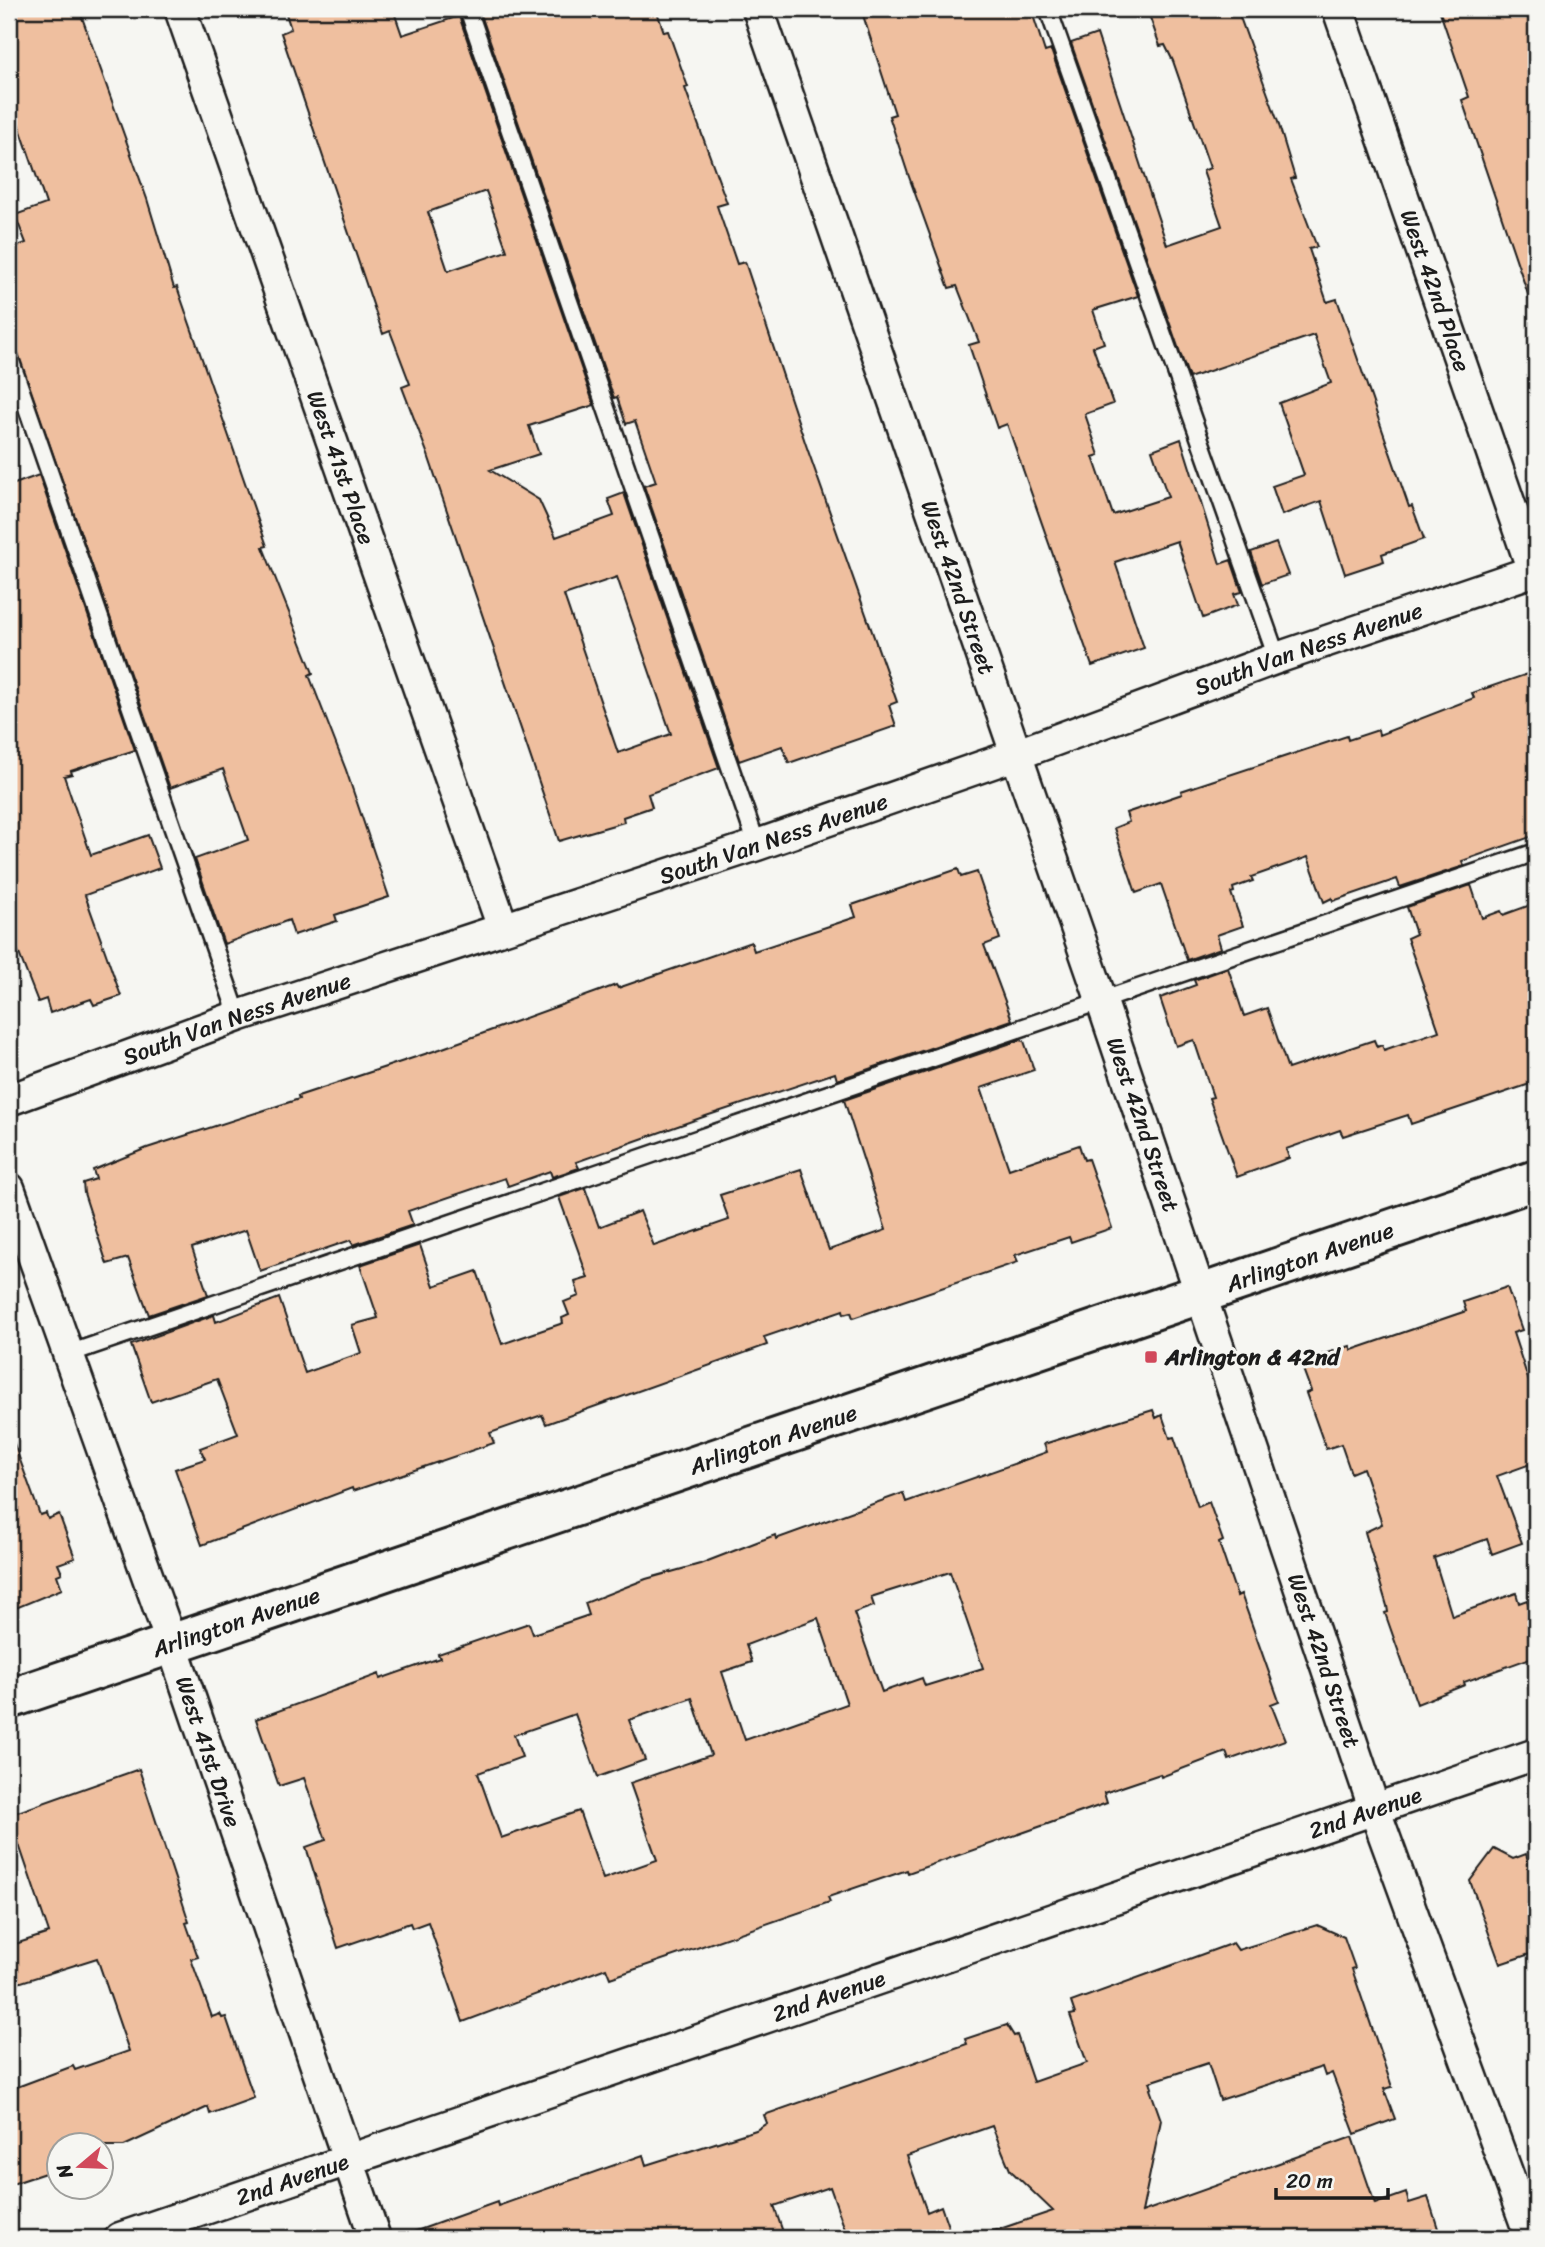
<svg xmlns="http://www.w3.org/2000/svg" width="1545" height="2247" font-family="Sriracha,sans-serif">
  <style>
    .building { fill: #efbf9f; stroke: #1c1c1c; stroke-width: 2; fill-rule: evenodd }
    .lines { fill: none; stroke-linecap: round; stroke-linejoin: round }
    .service-casing { stroke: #1c1c1c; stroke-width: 21 }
    .minor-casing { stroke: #1c1c1c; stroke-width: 35 }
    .secondary-casing { stroke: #1c1c1c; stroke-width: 44 }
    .service { stroke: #f6f6f2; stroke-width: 16 }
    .minor { stroke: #f6f6f2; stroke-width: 30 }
    .secondary { stroke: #f6f6f2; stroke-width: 38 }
    .poi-dot { fill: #d1495b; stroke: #f6f6f2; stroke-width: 2.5 }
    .labels { text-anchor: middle; stroke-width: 6; stroke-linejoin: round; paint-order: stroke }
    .street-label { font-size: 23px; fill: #1c1c1c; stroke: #f6f6f2 }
    .poi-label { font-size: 23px; font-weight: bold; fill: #1c1c1c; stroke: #f6f6f2; text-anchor: start }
  </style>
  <rect width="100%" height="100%" fill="#f6f6f2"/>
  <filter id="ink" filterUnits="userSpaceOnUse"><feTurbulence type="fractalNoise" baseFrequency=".0143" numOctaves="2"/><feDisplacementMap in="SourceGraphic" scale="14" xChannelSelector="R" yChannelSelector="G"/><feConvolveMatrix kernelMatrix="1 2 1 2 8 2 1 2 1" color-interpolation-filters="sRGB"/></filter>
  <g filter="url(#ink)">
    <path class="building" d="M 9,9 L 79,9 L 147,199 L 174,288 L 177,287 L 267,546 L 263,547 L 313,673 L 309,675 L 346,770 L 389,897 L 335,915 L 337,921 L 294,935 L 289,920 L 224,944 L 195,859 L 248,840 L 223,769 L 170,788 L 9,329 L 9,249 L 26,243 L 15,215 L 46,204 L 9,96 Z
      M 302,9 L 393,9 L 402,35 L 459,16 L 594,405 L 529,426 L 539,454 L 490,470 L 539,500 L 556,537 L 614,516 L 608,499 L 624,493 L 719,768 L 648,794 L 652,807 L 623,817 L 624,822 L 559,841 L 428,455 L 402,387 L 410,384 L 390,331 L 383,334 L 281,33 L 291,29 L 286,14 ZM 486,191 L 507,251 L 448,271 L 428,212 ZM 617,577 L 671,734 L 618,753 L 564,595 Z
      M 479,9 L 656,9 L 664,32 L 668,31 L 688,87 L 685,88 L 727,203 L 717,206 L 737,264 L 745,262 L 806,445 L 897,702 L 889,705 L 896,726 L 789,763 L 782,746 L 739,761 L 644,486 L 656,482 L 635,421 L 626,424 L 617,397 L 614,398 Z
      M 861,9 L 1031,9 L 1045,52 L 1051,50 L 1138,296 L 1093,310 L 1104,343 L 1093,347 L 1113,404 L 1085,414 L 1099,455 L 1093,457 L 1113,515 L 1168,497 L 1152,450 L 1181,439 L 1220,564 L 1231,560 L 1242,592 L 1234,594 L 1238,605 L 1203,618 L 1177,541 L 1115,562 L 1144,648 L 1092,666 L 1007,424 L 997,428 L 969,345 L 979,342 L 957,286 L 949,288 L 908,174 L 889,116 L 895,114 Z
      M 1147,9 L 1237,9 L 1278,122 L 1295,178 L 1291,179 L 1317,247 L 1309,249 L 1327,302 L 1337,299 L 1409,507 L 1412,506 L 1424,539 L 1382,554 L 1384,561 L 1345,574 L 1321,501 L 1282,515 L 1272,486 L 1304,475 L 1279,403 L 1331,383 L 1314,335 L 1189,378 L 1071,43 L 1097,34 L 1167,245 L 1222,226 L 1203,171 L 1210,168 L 1173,61 L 1165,45 L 1160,46 Z
      M 1439,9 L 1536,9 L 1536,302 L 1531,303 L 1462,100 L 1469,97 Z
      M 39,475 L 135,750 L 71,771 L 72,774 L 64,776 L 91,855 L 148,835 L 160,868 L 85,895 L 121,996 L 94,1005 L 91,999 L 50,1013 L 46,999 L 38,1002 L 9,928 L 9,486 Z
      M 1276,543 L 1288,575 L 1262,584 L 1251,552 Z
      M 1536,671 L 1536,835 L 1462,861 L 1464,866 L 1400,887 L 1397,879 L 1333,901 L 1332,898 L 1324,902 L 1308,857 L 1251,877 L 1253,881 L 1233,888 L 1234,892 L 1231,893 L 1243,926 L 1217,935 L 1221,948 L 1187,960 L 1161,884 L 1136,893 L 1114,828 L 1129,822 L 1126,813 L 1182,794 L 1181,791 L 1347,736 L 1348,740 L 1378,730 L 1379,735 L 1474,698 L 1472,693 Z
      M 958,869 L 961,877 L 977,872 L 1000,939 L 984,945 L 1012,1020 L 837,1080 L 835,1073 L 706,1116 L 576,1162 L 579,1168 L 552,1177 L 550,1171 L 508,1186 L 505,1178 L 408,1211 L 413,1225 L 353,1245 L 351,1240 L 260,1271 L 246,1230 L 192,1248 L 208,1295 L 149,1315 L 128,1258 L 107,1264 L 84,1193 L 83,1183 L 96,1179 L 93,1170 L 147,1148 L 299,1099 L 298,1096 L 440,1049 L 616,985 L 618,988 L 751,942 L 754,951 L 856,917 L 852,905 Z
      M 1471,885 L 1482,918 L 1501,911 L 1503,915 L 1536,903 L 1536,1082 L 1411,1124 L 1408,1115 L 1343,1136 L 1340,1130 L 1286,1149 L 1289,1158 L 1237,1177 L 1209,1098 L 1213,1097 L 1194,1040 L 1176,1046 L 1160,998 L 1196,985 L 1194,980 L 1228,968 L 1244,1016 L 1267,1008 L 1288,1069 L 1374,1040 L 1377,1047 L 1382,1045 L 1384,1050 L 1439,1031 L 1407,938 L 1416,934 L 1407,907 Z
      M 1020,1040 L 1024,1041 L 1034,1070 L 981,1088 L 1009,1169 L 1079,1145 L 1084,1160 L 1088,1159 L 1112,1228 L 1071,1242 L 1069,1237 L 1015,1255 L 1018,1262 L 853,1318 L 851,1312 L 844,1314 L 843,1310 L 764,1337 L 767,1345 L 546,1424 L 542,1415 L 490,1433 L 494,1443 L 353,1491 L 352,1488 L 202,1545 L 175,1469 L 205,1459 L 200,1448 L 238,1434 L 217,1379 L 151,1402 L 131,1345 L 214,1315 L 216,1322 L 279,1298 L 305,1373 L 361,1353 L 352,1325 L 378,1318 L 360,1265 L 420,1245 L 434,1286 L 477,1271 L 502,1344 L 563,1323 L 562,1318 L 569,1315 L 564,1302 L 579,1296 L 575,1282 L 588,1278 L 559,1197 L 585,1188 L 599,1227 L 640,1211 L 654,1246 L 729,1220 L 720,1195 L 801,1169 L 829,1250 L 886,1230 L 844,1100 Z
      M 1507,1287 L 1522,1330 L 1513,1333 L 1536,1403 L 1536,1462 L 1497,1476 L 1522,1543 L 1492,1554 L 1487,1539 L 1434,1558 L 1452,1616 L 1516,1593 L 1519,1603 L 1527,1600 L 1536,1626 L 1536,1656 L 1464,1682 L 1465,1685 L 1417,1704 L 1385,1613 L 1388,1612 L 1387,1606 L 1365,1532 L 1382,1524 L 1363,1468 L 1351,1473 L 1341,1444 L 1326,1449 L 1306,1393 L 1311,1391 L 1303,1369 L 1311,1366 L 1308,1359 L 1350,1346 L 1352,1350 L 1466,1311 L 1463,1302 Z
      M 1153,1410 L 1156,1418 L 1162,1415 L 1170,1438 L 1174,1437 L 1198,1507 L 1209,1502 L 1223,1541 L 1219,1543 L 1237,1596 L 1241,1594 L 1279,1701 L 1271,1704 L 1285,1740 L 1229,1760 L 1226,1752 L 1161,1777 L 1160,1774 L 1104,1793 L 1107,1803 L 908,1873 L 907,1870 L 828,1897 L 830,1902 L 610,1978 L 606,1968 L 463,2022 L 428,1922 L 412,1928 L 410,1923 L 338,1948 L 306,1847 L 326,1840 L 304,1778 L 279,1786 L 256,1719 L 379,1674 L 380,1679 L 440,1658 L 438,1654 L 529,1623 L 533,1634 L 589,1615 L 585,1603 L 646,1579 L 700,1564 L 775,1535 L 776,1539 L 903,1493 L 906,1502 L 1047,1452 L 1044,1444 ZM 950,1572 L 983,1668 L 925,1686 L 922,1678 L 882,1692 L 854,1613 L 874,1606 L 871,1597 ZM 818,1618 L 847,1704 L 745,1740 L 722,1672 L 752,1662 L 746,1645 ZM 692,1698 L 711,1755 L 630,1783 L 657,1860 L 603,1879 L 579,1811 L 501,1838 L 478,1773 L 522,1757 L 514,1735 L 575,1714 L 598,1777 L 645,1760 L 629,1720 Z
      M 12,1438 L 40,1515 L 46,1513 L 48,1519 L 59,1514 L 75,1558 L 58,1564 L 62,1573 L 57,1575 L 62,1589 L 16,1608 L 9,1586 L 9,1439 Z
      M 139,1769 L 189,1922 L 186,1923 L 198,1957 L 191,1959 L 212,2017 L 220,2014 L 222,2018 L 226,2017 L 254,2098 L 210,2114 L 208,2107 L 124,2146 L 60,2146 L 60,2168 L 9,2185 L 9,2090 L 73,2066 L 75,2070 L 129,2051 L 97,1958 L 9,1986 L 9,1946 L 49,1933 L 9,1815 Z
      M 1494,1849 L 1513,1859 L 1526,1854 L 1536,1884 L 1536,1952 L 1500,1964 L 1470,1881 Z
      M 1317,1925 L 1344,1937 L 1355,1968 L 1352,1969 L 1392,2087 L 1384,2089 L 1395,2119 L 1355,2134 L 1332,2073 L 1325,2076 L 1322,2067 L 1220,2100 L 1208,2063 L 1150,2082 L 1152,2088 L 1150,2089 L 1161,2120 L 1142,2212 L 1352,2137 L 1375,2204 L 1406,2193 L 1409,2203 L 1428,2197 L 1441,2238 L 989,2238 L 988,2233 L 1053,2211 L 1010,2170 L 992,2126 L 907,2156 L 927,2212 L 941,2206 L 952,2238 L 848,2238 L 830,2187 L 774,2206 L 785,2238 L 409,2238 L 408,2234 L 497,2202 L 498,2206 L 643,2155 L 646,2165 L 756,2130 L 767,2123 L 764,2115 L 967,2044 L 965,2039 L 1007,2025 L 1014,2036 L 1017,2035 L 1033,2082 L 1087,2063 L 1070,2015 L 1075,2014 L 1071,2002 L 1233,1943 L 1238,1950 Z"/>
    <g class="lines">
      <g class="service-casing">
        <path id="service" d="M 468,9 L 757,845
          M 1048,9 L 1277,658
          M 9,356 L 238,1016
          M 68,1354 L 1536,852"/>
      </g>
      <g class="minor-casing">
        <g id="minor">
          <path id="s1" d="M 180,9 L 503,928"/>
          <path id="s2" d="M 758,9 L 1102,1002 L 1374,1808 L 1531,2238"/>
          <path id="s3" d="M 1338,9 L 1533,571"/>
          <path id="s4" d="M 9,1100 L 238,1016 L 757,845 L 1015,755 L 1277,658 L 1536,570"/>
          <path id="s5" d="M 9,1188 L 171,1642 L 375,2238"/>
          <path id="s6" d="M 120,2238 L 1536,1754"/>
        </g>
      </g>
      <g class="secondary-casing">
        <g id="secondary">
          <path id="s7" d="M 9,1699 L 1536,1180"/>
        </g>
      </g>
      <use href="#service" class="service"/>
      <use href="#minor" class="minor"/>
      <use href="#secondary" class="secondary"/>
    </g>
  </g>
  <rect class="poi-dot" x="1144" y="1350" width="14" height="14" rx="3.5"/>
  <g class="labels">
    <g class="street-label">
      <text dy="8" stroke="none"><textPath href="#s3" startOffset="298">West 42nd Place</textPath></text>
      <text dy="8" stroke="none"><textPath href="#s1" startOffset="486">West 41st Place</textPath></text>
      <text dy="8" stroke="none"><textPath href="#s2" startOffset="612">West 42nd Street</textPath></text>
      <text dy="8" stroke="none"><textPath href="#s4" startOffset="1376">South Van Ness Avenue</textPath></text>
      <text dy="8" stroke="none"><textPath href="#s4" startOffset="808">South Van Ness Avenue</textPath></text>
      <text dy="8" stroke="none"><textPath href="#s4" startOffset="242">South Van Ness Avenue</textPath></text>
      <text dy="8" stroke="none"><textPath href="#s2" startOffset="1180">West 42nd Street</textPath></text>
      <text dy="8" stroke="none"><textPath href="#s7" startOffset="1374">Arlington Avenue</textPath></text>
      <text dy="8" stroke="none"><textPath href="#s7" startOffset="807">Arlington Avenue</textPath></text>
      <text dy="8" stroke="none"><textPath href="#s7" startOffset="240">Arlington Avenue</textPath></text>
      <text dy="8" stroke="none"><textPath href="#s2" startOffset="1746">West 42nd Street</textPath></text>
      <text dy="8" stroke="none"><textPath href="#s5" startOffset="598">West 41st Drive</textPath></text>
      <text dy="8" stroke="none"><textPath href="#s6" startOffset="1316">2nd Avenue</textPath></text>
      <text dy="8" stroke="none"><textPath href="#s6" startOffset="749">2nd Avenue</textPath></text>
      <text dy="8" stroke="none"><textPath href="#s6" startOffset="182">2nd Avenue</textPath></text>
    </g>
    <g class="poi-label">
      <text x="1165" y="1365">Arlington &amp; 42nd</text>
    </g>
  </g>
  <rect width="1545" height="2247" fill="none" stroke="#f6f6f2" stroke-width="35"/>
  <rect x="18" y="18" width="1510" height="2212" fill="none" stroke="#1c1c1c" stroke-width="2.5" filter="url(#ink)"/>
  <g transform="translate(80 2166) rotate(251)"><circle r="33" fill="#f6f6f2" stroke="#9f9f9c" stroke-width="2"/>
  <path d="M0-5L12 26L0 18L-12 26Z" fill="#d1495b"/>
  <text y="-10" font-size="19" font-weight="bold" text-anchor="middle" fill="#1c1c1c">N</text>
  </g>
  <path d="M1276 2188v10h112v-10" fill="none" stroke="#1c1c1c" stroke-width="3.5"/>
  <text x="1286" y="2188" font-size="21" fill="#1c1c1c" stroke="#f6f6f2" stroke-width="5" paint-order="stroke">20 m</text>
</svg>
